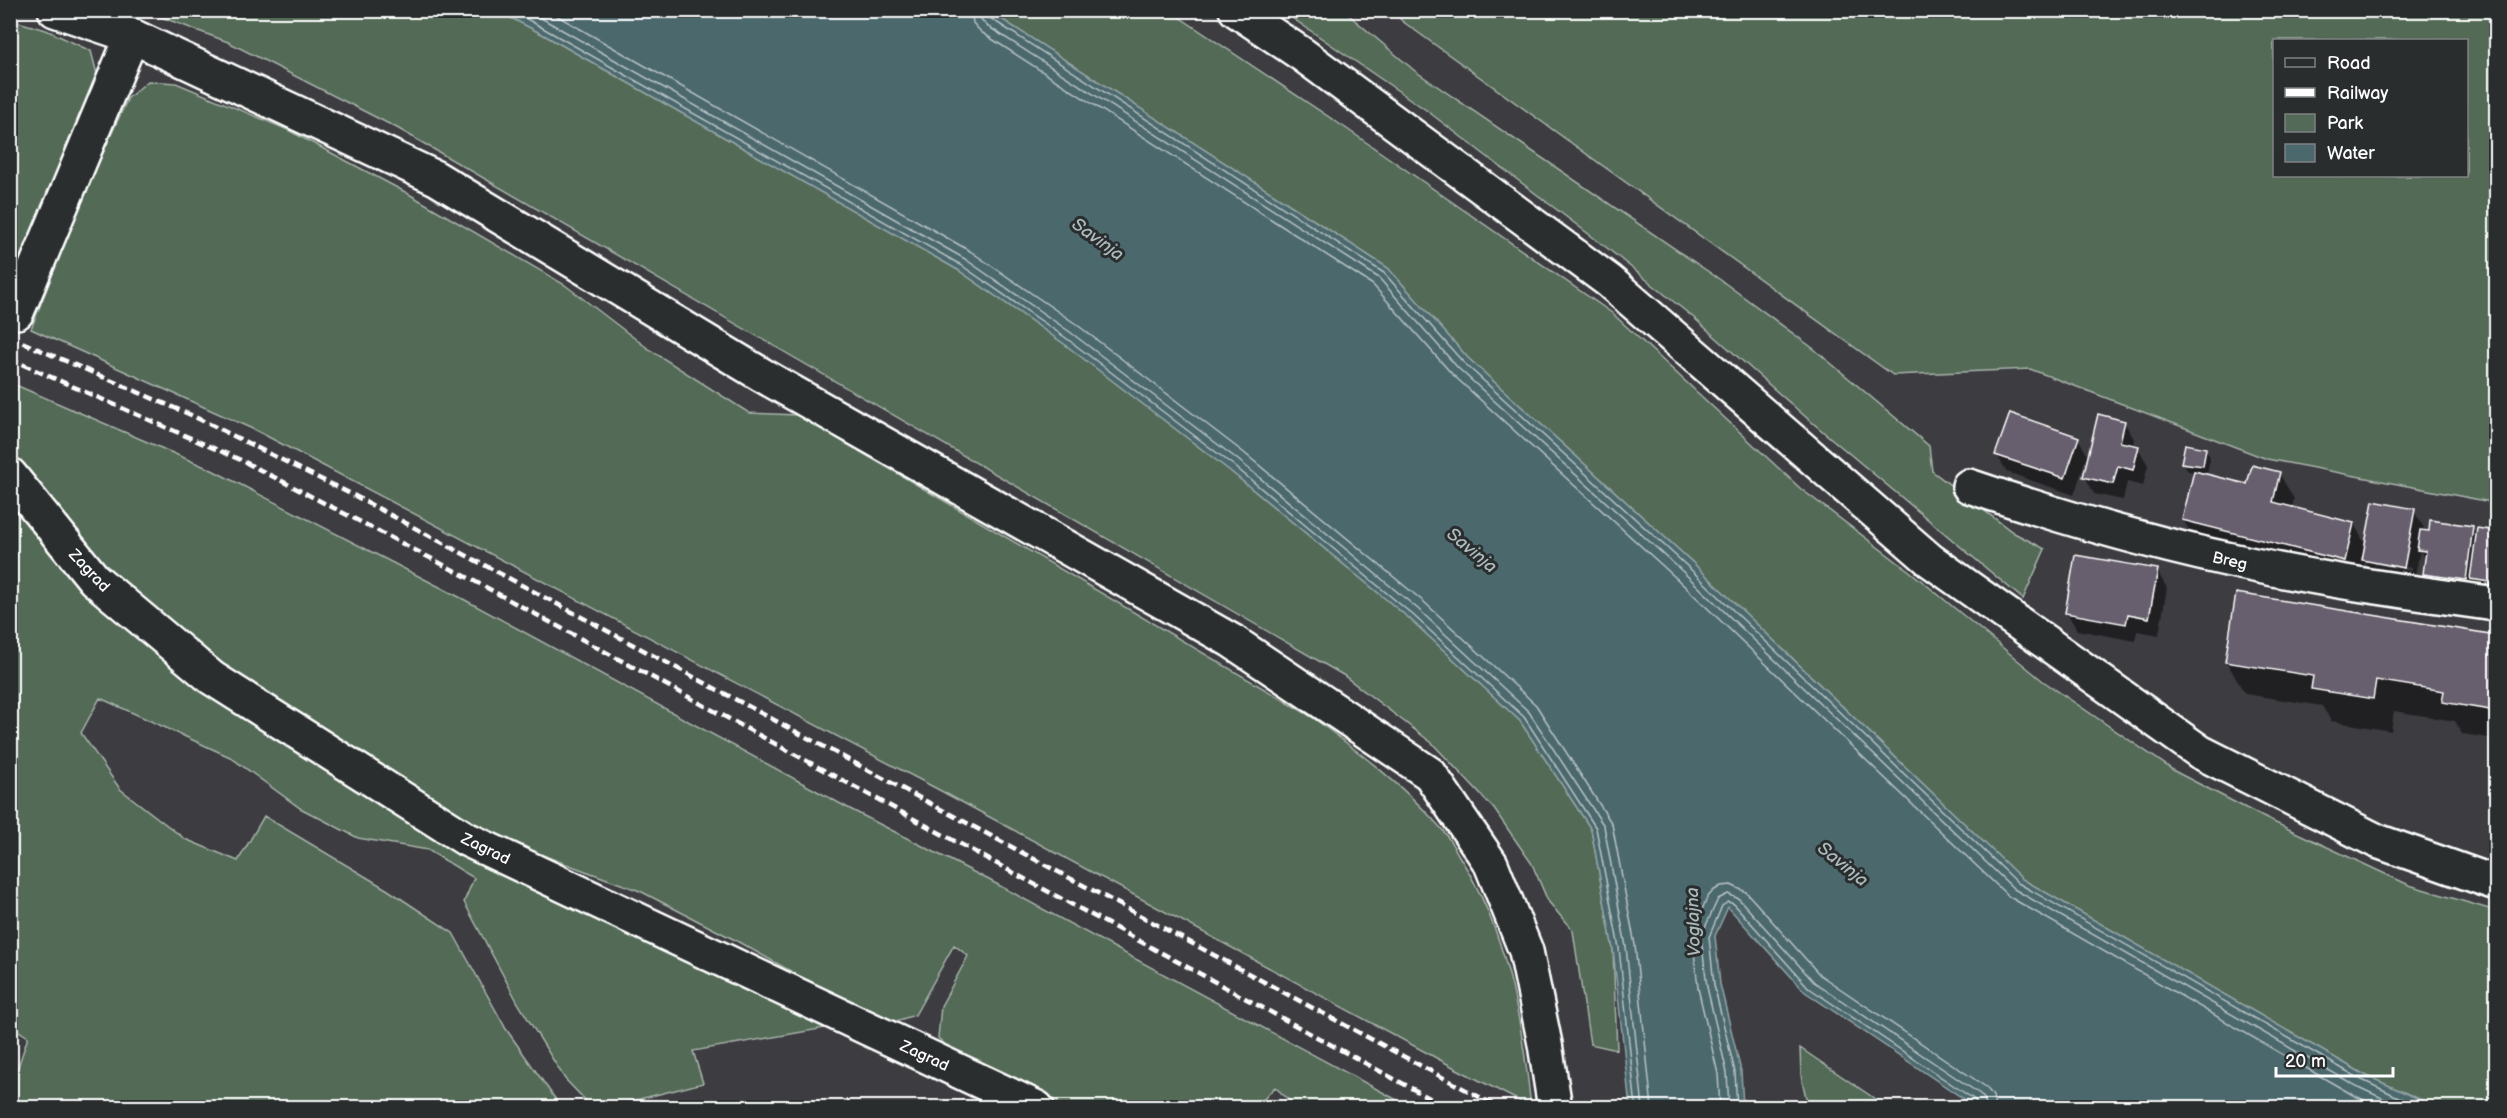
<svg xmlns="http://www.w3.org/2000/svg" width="2507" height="1118" font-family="'Balsamiq Sans',sans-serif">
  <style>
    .green { fill: #526a57; stroke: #a8b4ab; stroke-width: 1.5; fill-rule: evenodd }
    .water { fill: #4b686d; stroke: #93a4a7; stroke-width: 1.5 }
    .shadow { fill: #0007; fill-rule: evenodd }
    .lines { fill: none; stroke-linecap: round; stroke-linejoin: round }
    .shore { stroke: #b7c3c5; stroke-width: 1.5 }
    .building { fill: #685e6e; stroke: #fff; stroke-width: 1.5 }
    .minor-casing { stroke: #fff; stroke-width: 38 }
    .major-casing { stroke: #fff; stroke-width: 38 }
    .minor { stroke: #2a2d2e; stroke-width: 33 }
    .major { stroke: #2a2d2e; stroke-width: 33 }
    .rail { stroke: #fff; stroke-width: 4.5; stroke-dasharray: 9 4.5; stroke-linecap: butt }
    .labels { text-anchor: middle; stroke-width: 6; stroke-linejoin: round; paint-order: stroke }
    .street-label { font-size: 16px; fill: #fff; stroke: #2a2d2e }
    .water-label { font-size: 18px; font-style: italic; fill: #aebbbd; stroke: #2a2d2e }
  </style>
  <rect width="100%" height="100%" fill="#3d3c41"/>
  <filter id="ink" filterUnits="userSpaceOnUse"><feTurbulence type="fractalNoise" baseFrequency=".0167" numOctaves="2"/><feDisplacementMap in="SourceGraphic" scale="12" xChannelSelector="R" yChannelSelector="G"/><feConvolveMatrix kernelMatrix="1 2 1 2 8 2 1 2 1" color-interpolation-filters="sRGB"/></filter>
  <g filter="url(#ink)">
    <path class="green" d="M 145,11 L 498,11 L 544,35 L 958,270 L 1063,343 L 1229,470 L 1410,619 L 1520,721 L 1591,829 L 1613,949 L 1617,1050 L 1590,1044 L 1573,931 L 1548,901 L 1532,864 L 1494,809 L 1432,743 L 1343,675 L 397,128 L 228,42 Z
      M 989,11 L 1170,11 L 1347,129 L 1612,313 L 1801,489 L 1912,573 L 2043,681 L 2176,772 L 2267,819 L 2409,885 L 2496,911 L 2496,1107 L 2437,1107 L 2365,1075 L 2022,879 L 1691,561 L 1468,358 L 1388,268 Z
      M 1282,11 L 1344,11 L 1415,71 L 1722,281 L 1814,349 L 1929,446 L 1932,471 L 2014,533 L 2045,549 L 2023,599 L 1808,419 L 1694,318 L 1607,248 L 1426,110 Z
      M 1393,11 L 2496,11 L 2496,503 L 2267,459 L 2030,369 L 1893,375 L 1402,21 ZM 2274,40 L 2466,40 L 2466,176 L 2274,176 Z
      M 11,20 L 46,30 L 91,51 L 97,74 L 92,100 L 11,304 Z
      M 148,81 L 176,83 L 288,130 L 407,193 L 565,285 L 650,350 L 749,413 L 798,415 L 1312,717 C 1356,750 1402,784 1439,826 C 1447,834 1453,846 1459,856 C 1507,931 1522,1020 1531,1107 L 1455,1068 L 943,792 L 257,431 L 31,329 L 81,201 L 128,98 Z
      M 11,383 L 212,470 L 465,600 L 850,809 L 989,880 L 1410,1107 L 1296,1107 L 1275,1087 L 1262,1101 L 1267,1107 L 1066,1107 L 965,1062 L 938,1038 L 941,1006 L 968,956 L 954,945 L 915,1015 L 893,1022 L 860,1010 L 735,940 L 640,891 L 520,847 L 446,811 L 285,709 L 125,592 L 28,480 L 11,451 Z
      M 10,496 L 54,556 L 441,840 L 487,867 L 639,921 L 837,1026 L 693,1051 L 703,1083 L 608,1107 L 592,1107 L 565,1079 L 518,1003 L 464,902 L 474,878 L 428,850 L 358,838 L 300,808 L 230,757 L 100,698 L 81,733 L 120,789 L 185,839 L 238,861 L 264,816 L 388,890 L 453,933 L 506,1029 L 561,1107 L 11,1107 L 11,1088 L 28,1037 L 10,1025 Z
      M 1800,1048 L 1887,1107 L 1808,1107 L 1801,1075 Z"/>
    <path class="water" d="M 498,11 L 989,11 L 1388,268 L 1468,358 L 1691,561 L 2022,879 L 2365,1075 L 2437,1107 L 1976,1107 L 1805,992 L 1728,907 L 1715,936 L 1720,984 L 1741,1071 L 1743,1107 L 1630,1107 L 1613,949 L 1591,829 L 1520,721 L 1410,619 L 1229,470 L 1063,343 L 958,270 L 544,35 Z"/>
    <path class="shadow" d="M 2124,422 L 2134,439 L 2133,446 L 2138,448 L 2148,465 L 2143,486 L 2127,482 L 2123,500 L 2094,494 L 2085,476 L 2088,460 L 2086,459 L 2074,495 L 2007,472 L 1997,455 L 2078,438 L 2089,458 Z
      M 2205,449 L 2210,457 L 2207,475 L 2248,486 L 2279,473 L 2294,499 L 2292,509 L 2354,524 L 2366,546 L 2414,511 L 2424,528 L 2423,532 L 2472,527 L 2477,536 L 2478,530 L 2496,533 L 2496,598 L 2435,591 L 2425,574 L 2426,562 L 2420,551 L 2413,585 L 2373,577 L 2365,562 L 2359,585 L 2198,545 L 2183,520 L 2195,472 L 2188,471 L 2183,462 ZM 2374,561 L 2411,568 L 2411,571 L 2374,564 Z
      M 2157,571 L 2167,588 L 2159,635 L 2137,631 L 2135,641 L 2077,630 L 2067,613 Z
      M 2237,595 L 2496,637 L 2496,739 L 2462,734 L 2455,721 L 2394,711 L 2391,731 L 2331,721 L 2322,706 L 2245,694 L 2226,661 Z"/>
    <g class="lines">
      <path class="shore" d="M 511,10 L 961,265 L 1066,338 L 1233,465 L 1413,615 L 1524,717 L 1596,828 L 1619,948 L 1636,1108
        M 527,10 L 965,259 L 1070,332 L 1237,459 L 1418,609 L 1529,712 L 1604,826 L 1626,947 L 1643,1108
        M 547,10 L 970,251 L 1076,324 L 1243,452 L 1424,602 L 1536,705 L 1612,824 L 1635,945 L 1652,1108
        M 971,10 L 973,23 L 981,32 L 1373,285 L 1452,374 L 1676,578 L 2008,896 L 2353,1095 L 2382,1108
        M 980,10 L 981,19 L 986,25 L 1379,278 L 1458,368 L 1682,571 L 2014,889 L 2358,1087 L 2404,1108
        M 987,10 L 990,18 L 1384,273 L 1463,362 L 1687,566 L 2018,883 L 2362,1080 L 2422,1108
        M 1720,1108 L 1718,1074 L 1698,988 L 1692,933 L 1707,898 L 1713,891 L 1721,886 L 1731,885 L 1746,892 L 1820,975 L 1986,1087 L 1993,1096 L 1995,1108
        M 1729,1108 L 1727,1073 L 1707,987 L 1701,936 L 1718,899 L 1728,894 L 1739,899 L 1814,982 L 1980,1094 L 1985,1100 L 1986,1108
        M 1737,1108 L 1735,1072 L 1714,985 L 1709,937 L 1722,906 L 1728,902 L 1734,904 L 1809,988 L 1975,1100 L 1979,1108"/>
    </g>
    <path class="building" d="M 2010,413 L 2079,437 L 2065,478 L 1995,455 Z
      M 2098,414 L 2125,421 L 2120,442 L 2139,446 L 2133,470 L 2118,466 L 2113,484 L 2083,477 Z
      M 2185,444 L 2206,448 L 2203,466 L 2181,463 Z
      M 2252,465 L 2280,472 L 2273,502 L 2354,523 L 2345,561 L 2182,520 L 2194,471 L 2247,484 Z
      M 2373,501 L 2415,509 L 2404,568 L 2362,560 Z
      M 2430,520 L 2473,526 L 2466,580 L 2423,574 L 2426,551 L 2417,550 L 2420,530 L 2429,531 Z
      M 2477,528 L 2496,531 L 2496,583 L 2470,579 Z
      M 2075,555 L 2158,569 L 2149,618 L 2128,614 L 2126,624 L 2065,613 Z
      M 2236,593 L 2496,635 L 2496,711 L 2442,702 L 2444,691 L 2376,680 L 2373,699 L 2311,689 L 2313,676 L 2225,662 Z"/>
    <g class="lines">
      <g class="minor-casing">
        <path id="minor" d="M 55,10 L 132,36 L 436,178 L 762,375 L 1232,641 L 1430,774 L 1491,864 L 1526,951 L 1545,1044 L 1555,1108
          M 17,312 L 132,36
          M 10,475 L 94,579 L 212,678 L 466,839 L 1037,1108
          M 1969,486 C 2063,518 2157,545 2254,565 C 2334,582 2416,593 2496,604"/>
      </g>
      <g class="major-casing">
        <path id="major" d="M 1236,10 L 1303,55 L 1609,281 L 1930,560 L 2200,752 L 2377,841 L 2496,883"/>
      </g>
      <use href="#minor" class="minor"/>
      <use href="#major" class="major"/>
      <path class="rail" d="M 10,337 L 191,415 L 355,496 L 1500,1108
        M 10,359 L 243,461 L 465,576 L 1448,1108"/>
    </g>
  </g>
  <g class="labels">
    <g class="street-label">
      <text transform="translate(2230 560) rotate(13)" y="6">Breg</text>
      <text transform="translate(90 570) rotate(47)" y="6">Zagrad</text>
      <text transform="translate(486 848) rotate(26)" y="6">Zagrad</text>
      <text transform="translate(925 1055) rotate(25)" y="6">Zagrad</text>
    </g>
    <g class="water-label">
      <text transform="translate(1098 239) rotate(36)" y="6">Savinja</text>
      <text transform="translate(1472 550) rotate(40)" y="6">Savinja</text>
      <text transform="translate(1843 864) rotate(39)" y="6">Savinja</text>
      <text transform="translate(1693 922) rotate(-92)" y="6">Voglajna</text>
    </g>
  </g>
  <rect width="2507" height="1118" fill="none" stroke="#2a2d2e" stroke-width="36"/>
  <rect x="18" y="18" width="2471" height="1082" fill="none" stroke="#fff" stroke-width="2" filter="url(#ink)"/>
  <rect x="2273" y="39" width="195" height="138" fill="#2a2d2e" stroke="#7f8182" stroke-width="1.5"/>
  <rect x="2285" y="58" width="30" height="9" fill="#2a2d2e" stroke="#7f8182" stroke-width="1.5"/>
  <text x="2327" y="69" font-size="18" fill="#ffffff">Road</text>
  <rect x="2285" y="88" width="30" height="9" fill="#ffffff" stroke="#7f8182" stroke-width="1.5"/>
  <text x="2327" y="99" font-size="18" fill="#ffffff">Railway</text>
  <rect x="2285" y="114" width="30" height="18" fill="#526a57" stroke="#7f8182" stroke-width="1.5"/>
  <text x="2327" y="129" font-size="18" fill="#ffffff">Park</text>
  <rect x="2285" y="144" width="30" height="18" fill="#4b686d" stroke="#7f8182" stroke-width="1.5"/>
  <text x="2327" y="159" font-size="18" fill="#ffffff">Water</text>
  <path d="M2276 1067v9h117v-9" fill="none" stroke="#ffffff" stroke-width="3"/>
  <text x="2285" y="1067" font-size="18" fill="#ffffff" stroke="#2a2d2e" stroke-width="4.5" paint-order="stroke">20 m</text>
</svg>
